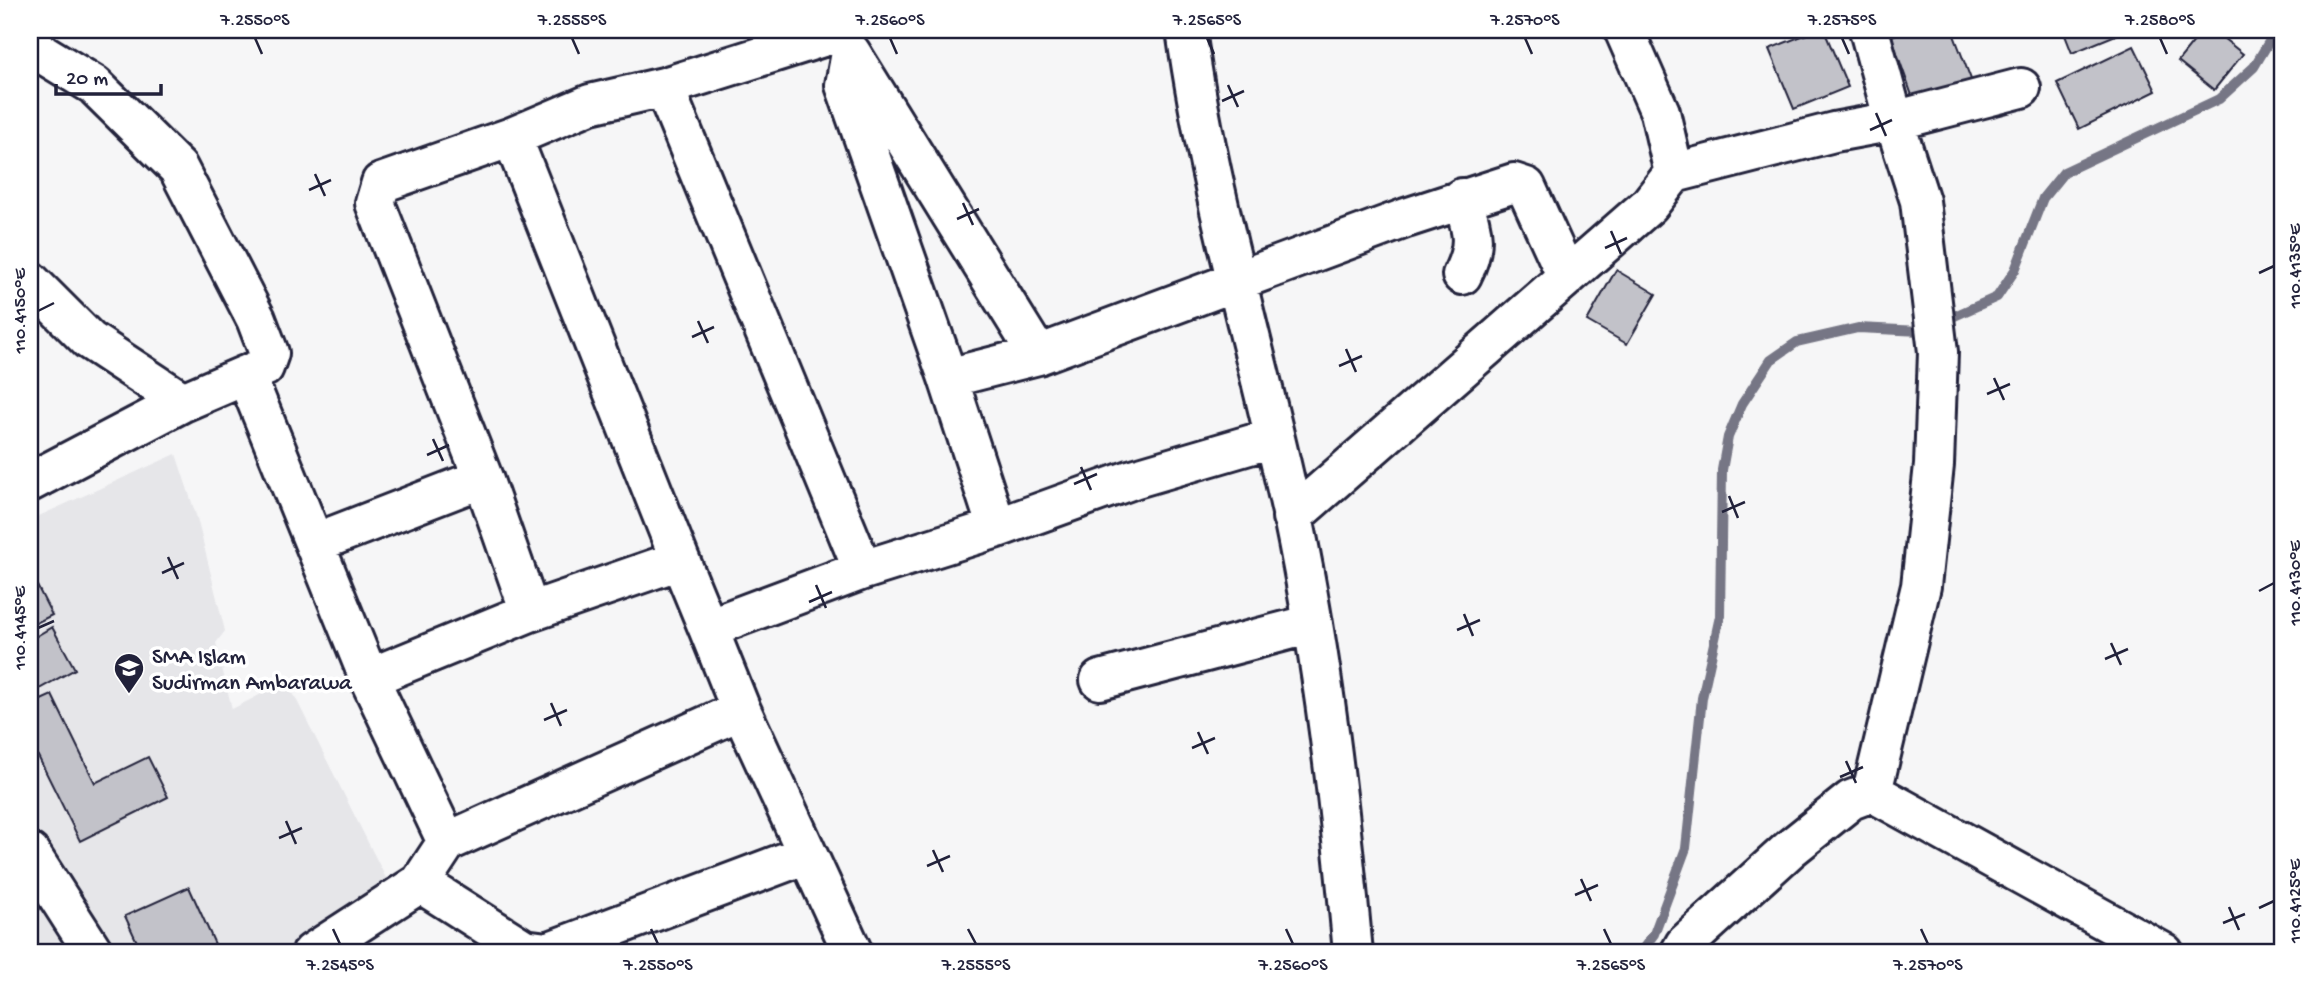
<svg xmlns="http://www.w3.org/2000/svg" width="2313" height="983" font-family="'Gochi Hand',sans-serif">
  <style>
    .built { fill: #e6e6e9 }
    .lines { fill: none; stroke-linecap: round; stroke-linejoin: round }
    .stream { stroke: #767685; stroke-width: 10 }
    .building { fill: #c2c2c9; stroke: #22223b; stroke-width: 2 }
    .minor-casing { stroke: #22223b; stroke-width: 44 }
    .minor { stroke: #fff; stroke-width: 38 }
    .ticks { fill: none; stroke: #22223b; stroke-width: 2.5 }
    .labels { text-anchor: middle; stroke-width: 7; stroke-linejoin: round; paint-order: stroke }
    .poi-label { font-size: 23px; fill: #22223b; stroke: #fff; text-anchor: start }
    .neatline { fill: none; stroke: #22223b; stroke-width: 2.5 }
    .ticks-label { font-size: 18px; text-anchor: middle; fill: #22223b }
  </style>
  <rect width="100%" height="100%" fill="#f6f6f7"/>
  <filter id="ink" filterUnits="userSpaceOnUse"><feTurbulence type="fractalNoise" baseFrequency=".0143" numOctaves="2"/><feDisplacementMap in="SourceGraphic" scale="14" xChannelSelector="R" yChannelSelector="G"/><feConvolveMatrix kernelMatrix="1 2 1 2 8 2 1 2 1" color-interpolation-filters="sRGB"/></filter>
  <g filter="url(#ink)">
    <path class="built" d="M 176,454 L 197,518 L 225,631 L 216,643 L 232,709 L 287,681 L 391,888 L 283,953 L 30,953 L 30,520 Z"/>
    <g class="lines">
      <path class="stream" d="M 1640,953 L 1654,934 L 1686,848 L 1702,698 L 1720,616 L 1722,470 L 1728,437 L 1742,404 L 1771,360 L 1797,342 L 1858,328 L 1921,331 L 1997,297 L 2015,270 L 2043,198 L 2064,172 L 2219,99 L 2254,67 L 2276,30"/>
    </g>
    <path class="building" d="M 1817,30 L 1824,30 L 1848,87 L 1794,109 L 1769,49 Z
      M 1908,30 L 1952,30 L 1972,82 L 1915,104 L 1891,36 Z
      M 2063,30 L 2128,30 L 2072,53 Z
      M 2203,30 L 2213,30 L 2243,54 L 2214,90 L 2178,61 Z
      M 2134,46 L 2156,91 L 2079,129 L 2057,83 Z
      M 1616,270 L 1656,294 L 1627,344 L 1587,321 Z
      M 30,572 L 52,615 L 30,626 Z
      M 52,627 L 75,669 L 30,694 L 30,640 Z
      M 52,695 L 95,783 L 148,757 L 168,797 L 80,841 L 30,740 L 30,705 Z
      M 189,887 L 219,953 L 142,953 L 125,916 Z"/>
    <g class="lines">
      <g class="minor-casing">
        <path id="minor" d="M 1186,30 C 1209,195 1258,355 1293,517 C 1323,661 1340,807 1353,953
          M 30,46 L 94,85 L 178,168 L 256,319 L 269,353 L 264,367 L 246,375
          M 664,87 L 863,570
          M 512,137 L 680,560
          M 1674,173 L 1834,132 L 1894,121 L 1869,30
          M 1462,275 C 1478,243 1472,230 1462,198
          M 30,281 L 89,340 L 183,402
          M 948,378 L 845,85 L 851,53 L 1038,355
          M 30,482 L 183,402 L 246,375 L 369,678
          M 1292,517 L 1649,205 L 1674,173 L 1660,112 L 1624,30
          M 997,528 L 948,378 L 1038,355 L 1406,218 L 1514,183 L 1526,187 L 1567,277
          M 315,543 L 483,478
          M 530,612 L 483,478 L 375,203 L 381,183 L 512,137 L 590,104 L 664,87 L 845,30
          M 1100,680 L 1312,624
          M 741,710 L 853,953
          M 1872,792 L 1921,586 L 1934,465 L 1938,352 L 1920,201 L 1894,121 L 2021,88
          M 447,842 L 369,678 L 530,612 L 680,560 L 708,628
          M 30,853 L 94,953
          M 420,883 L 524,949 L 547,952 L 807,854
          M 312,953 L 420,883 L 447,842 L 741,710 L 708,628 L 863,570 L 997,528 L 1133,479 L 1273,438
          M 1680,953 L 1685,944 L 1791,848 L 1851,800 L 1872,792 L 2164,953"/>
      </g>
      <use href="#minor" class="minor"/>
    </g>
  </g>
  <path class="ticks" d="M 255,38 L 262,54M 572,38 L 579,54M 890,38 L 897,54M 1207,38 L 1214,54M 1525,38 L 1532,54M 1842,38 L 1849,54M 2160,38 L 2167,54M 1228,85 L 1238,107M 1222,101 L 1244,91M 1876,113 L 1886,136M 1870,130 L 1892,120M 315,174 L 325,196M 309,190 L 331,180M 963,203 L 973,225M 957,219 L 979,209M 1611,231 L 1621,254M 1605,248 L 1627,238M 2259,273 L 2274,266M 38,311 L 54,303M 698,321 L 708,343M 692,337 L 714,327M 1346,349 L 1356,372M 1339,366 L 1362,356M 1994,378 L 2004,400M 1987,394 L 2010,384M 433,439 L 443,461M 427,455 L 449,445M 1081,467 L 1091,490M 1074,484 L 1097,474M 1729,496 L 1738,518M 1722,512 L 1745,502M 168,557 L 178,579M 162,573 L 184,563M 816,585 L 826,608M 2259,591 L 2274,583M 809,602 L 832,592M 1464,614 L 1473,636M 38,628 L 54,621M 1457,630 L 1480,620M 2111,643 L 2121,665M 2105,659 L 2128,649M 551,703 L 561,726M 544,720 L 567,710M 1198,732 L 1208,754M 1192,748 L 1215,738M 1846,761 L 1856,783M 1840,777 L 1863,767M 286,821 L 296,844M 279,838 L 302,828M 933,850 L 943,872M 927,866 L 950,856M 1581,879 L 1591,901M 1575,895 L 1598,885M 2229,907 L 2239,930M 2259,908 L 2274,901M 2223,923 L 2245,914M 333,929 L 340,944M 651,929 L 658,944M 968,929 L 976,944M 1286,929 L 1293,944M 1604,929 L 1611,944M 1921,929 L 1928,944"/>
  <defs>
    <g id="school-pin" transform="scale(1.575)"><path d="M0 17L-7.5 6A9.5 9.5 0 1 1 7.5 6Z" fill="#22223b" stroke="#fff"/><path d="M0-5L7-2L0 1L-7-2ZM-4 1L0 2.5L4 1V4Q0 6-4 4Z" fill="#fff"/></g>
  </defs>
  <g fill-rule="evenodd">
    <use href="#school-pin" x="129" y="668"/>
  </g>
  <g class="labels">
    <g class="poi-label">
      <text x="152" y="663">SMA Islam<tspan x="152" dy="26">Sudirman Ambarawa</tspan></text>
    </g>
  </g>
  <rect width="2313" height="983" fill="none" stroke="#fff" stroke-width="77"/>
  <path d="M56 84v10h105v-10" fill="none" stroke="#22223b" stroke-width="3.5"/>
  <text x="66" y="84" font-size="21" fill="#22223b" stroke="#ffffff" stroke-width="5" paint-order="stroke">20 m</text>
  <rect x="38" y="38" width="2236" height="906" class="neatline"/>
  <g class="ticks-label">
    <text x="255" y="25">7.2550°S</text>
    <text x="572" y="25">7.2555°S</text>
    <text x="890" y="25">7.2560°S</text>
    <text x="1207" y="25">7.2565°S</text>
    <text x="1525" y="25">7.2570°S</text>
    <text x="1842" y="25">7.2575°S</text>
    <text x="2160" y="25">7.2580°S</text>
    <text transform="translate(2294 266) rotate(-90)" y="6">110.4135°E</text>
    <text transform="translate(19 311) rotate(-90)" y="6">110.4150°E</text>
    <text transform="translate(2294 583) rotate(-90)" y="6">110.4130°E</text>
    <text transform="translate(19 628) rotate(-90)" y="6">110.4145°E</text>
    <text transform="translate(2294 901) rotate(-90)" y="6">110.4125°E</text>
    <text x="340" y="970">7.2545°S</text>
    <text x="658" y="970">7.2550°S</text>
    <text x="976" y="970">7.2555°S</text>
    <text x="1293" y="970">7.2560°S</text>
    <text x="1611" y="970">7.2565°S</text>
    <text x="1928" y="970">7.2570°S</text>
  </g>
</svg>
